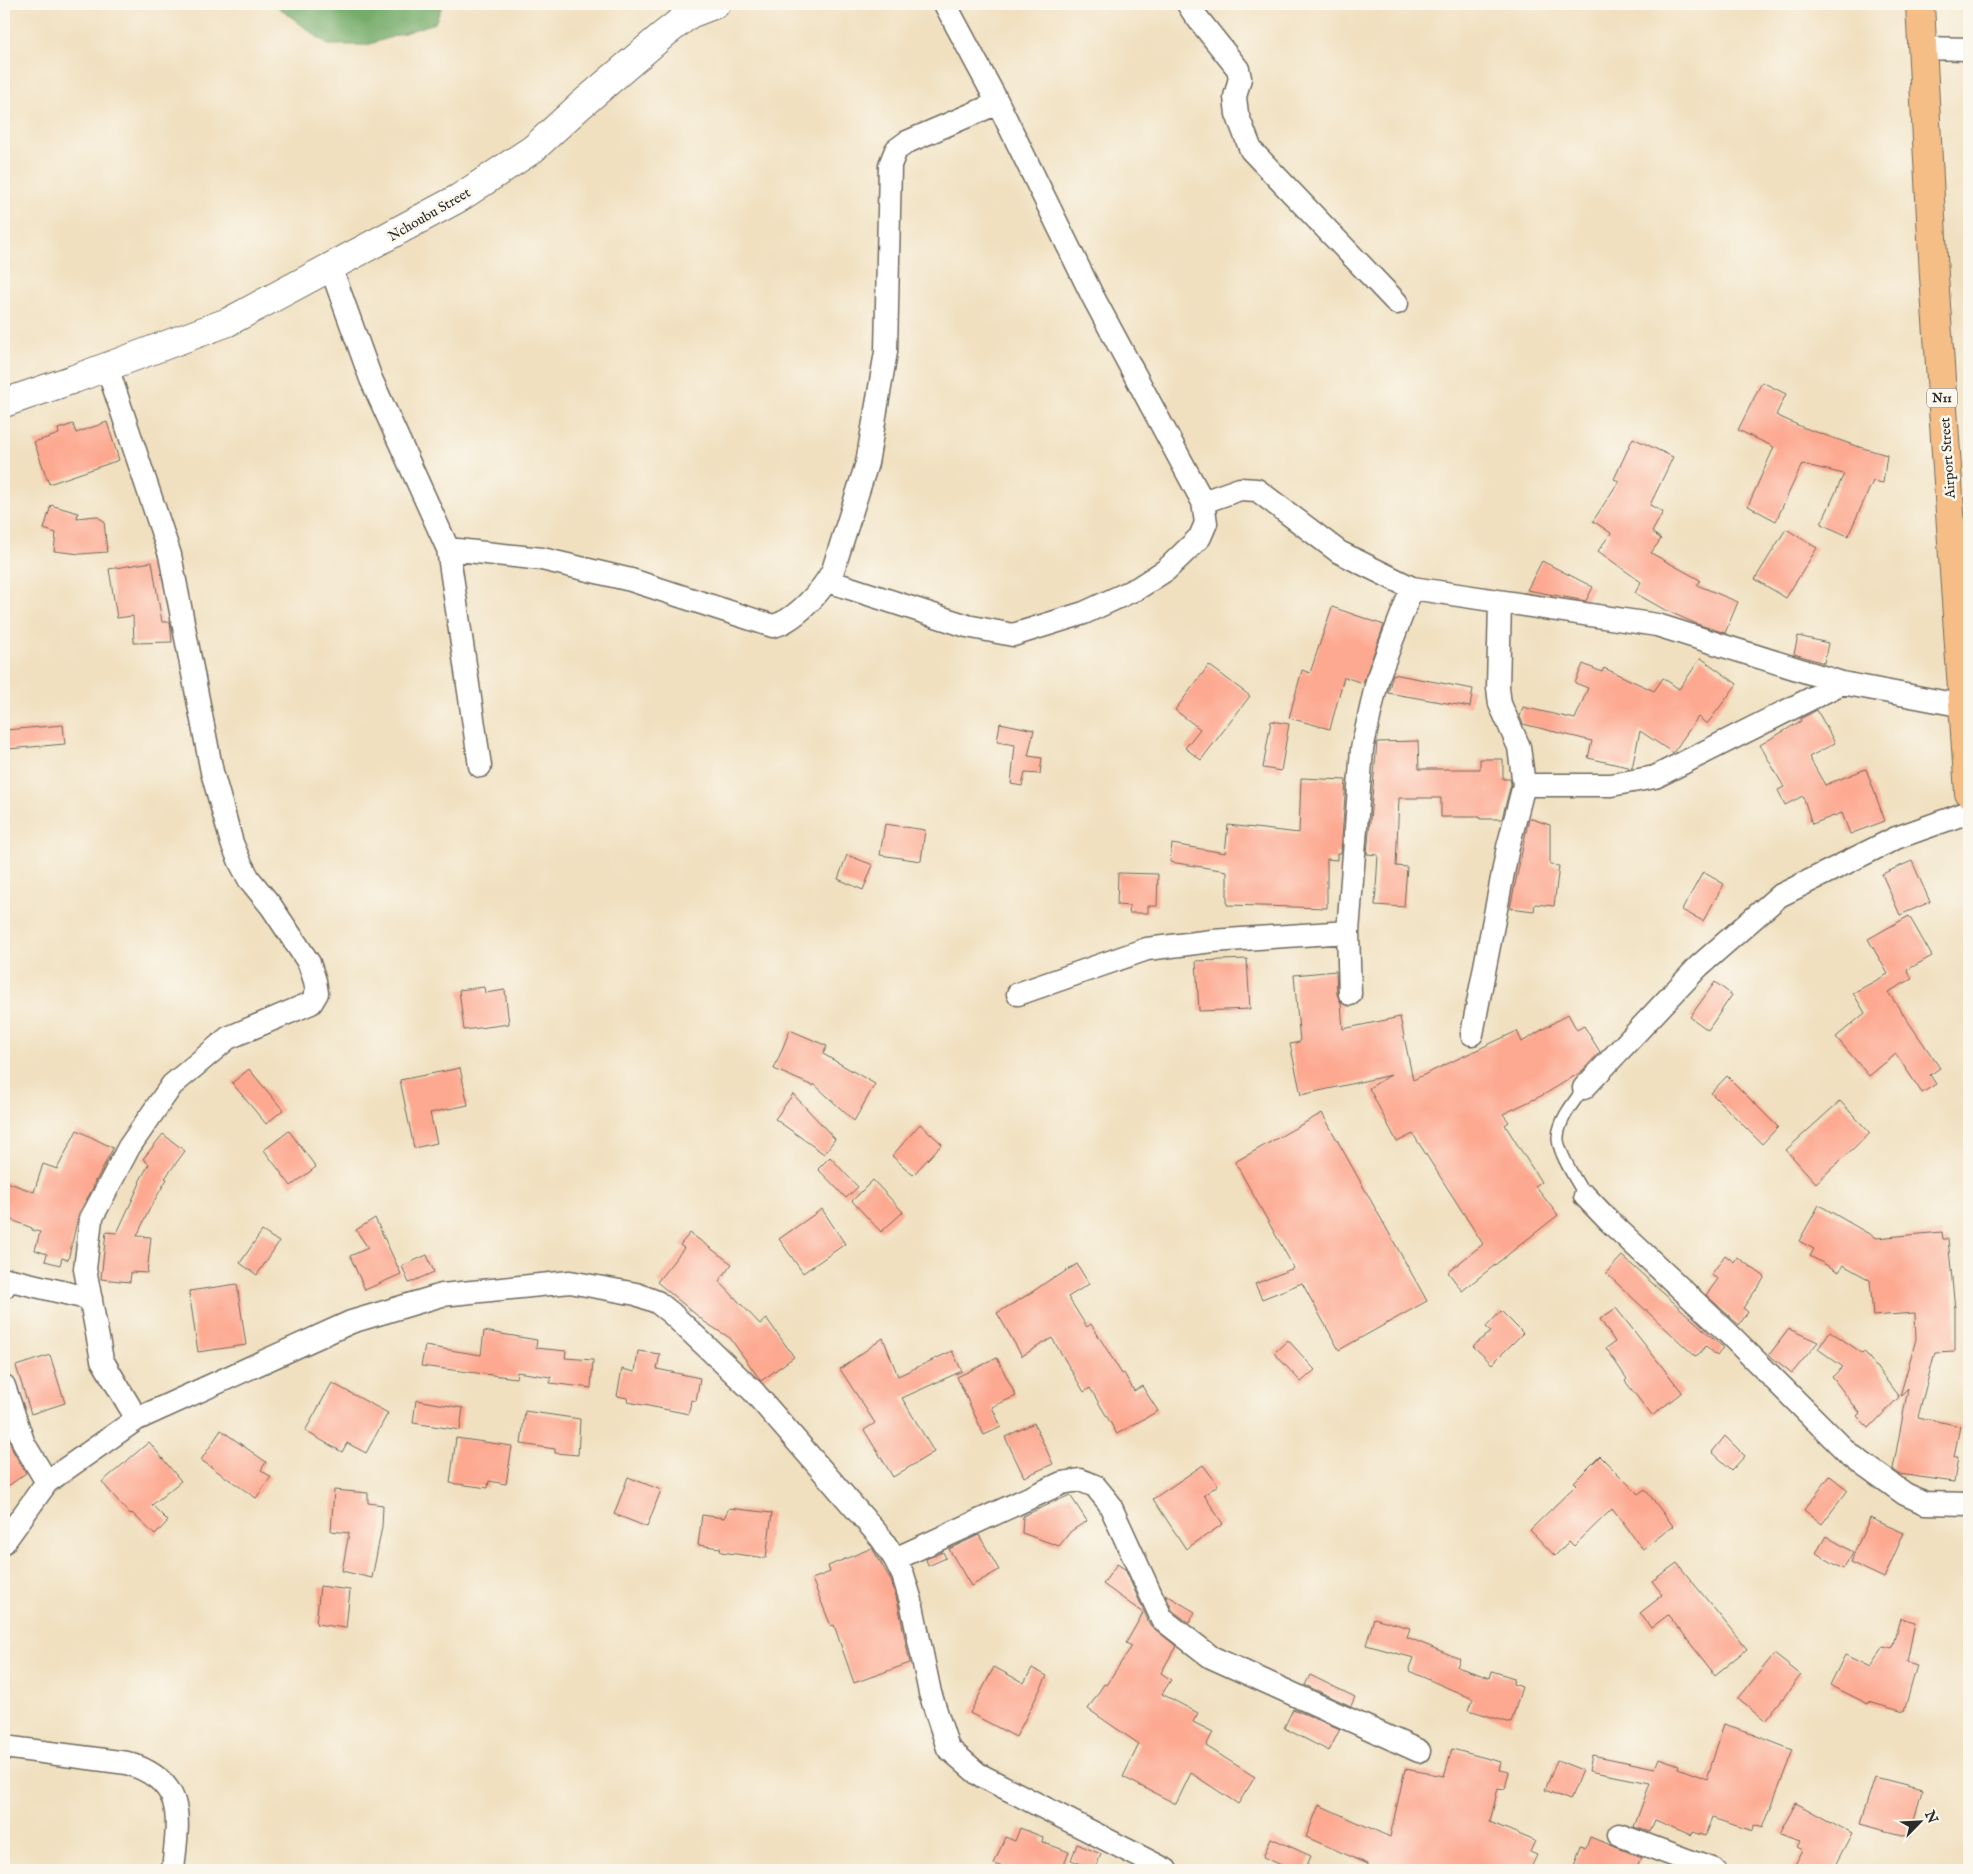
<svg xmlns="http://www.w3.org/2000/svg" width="1973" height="1874" font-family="'IM FELL English',serif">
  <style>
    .forest { fill: #75ac6a; stroke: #506c4a }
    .building { fill: #fda890 }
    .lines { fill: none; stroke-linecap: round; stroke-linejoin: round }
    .service-casing { stroke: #706a5f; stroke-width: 14 }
    .minor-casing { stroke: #706a5f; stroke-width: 25 }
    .tertiary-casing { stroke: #706a5f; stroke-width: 30 }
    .trunk-casing { stroke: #706a5f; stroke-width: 30 }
    .service { stroke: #fff; stroke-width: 11 }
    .minor { stroke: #fff; stroke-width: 22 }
    .tertiary { stroke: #fff; stroke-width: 28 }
    .trunk { stroke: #f6be87; stroke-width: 28 }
    .labels { text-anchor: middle; stroke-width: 5; stroke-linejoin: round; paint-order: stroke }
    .shield { fill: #fbf7ec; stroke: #696865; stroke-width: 1 }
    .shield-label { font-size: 12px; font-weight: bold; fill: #2b2b2b }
    .street-label { font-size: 14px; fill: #2b2b2b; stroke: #fbf7ec }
  </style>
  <rect width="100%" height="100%" fill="#fbf7ec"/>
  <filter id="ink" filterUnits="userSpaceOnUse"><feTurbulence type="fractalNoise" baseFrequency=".02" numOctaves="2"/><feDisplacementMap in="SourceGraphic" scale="10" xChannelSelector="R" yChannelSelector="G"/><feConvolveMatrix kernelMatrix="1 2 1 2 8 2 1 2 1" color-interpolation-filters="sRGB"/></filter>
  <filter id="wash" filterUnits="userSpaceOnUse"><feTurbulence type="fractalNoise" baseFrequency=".0096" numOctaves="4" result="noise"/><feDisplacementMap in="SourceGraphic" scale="20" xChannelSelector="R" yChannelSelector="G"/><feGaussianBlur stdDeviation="1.12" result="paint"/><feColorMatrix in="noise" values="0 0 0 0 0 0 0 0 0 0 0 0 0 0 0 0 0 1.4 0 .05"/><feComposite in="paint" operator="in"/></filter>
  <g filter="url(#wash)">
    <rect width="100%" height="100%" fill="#f0e0c0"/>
    <path class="forest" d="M 274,4 L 443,4 L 435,23 L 367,45 L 328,45 Z"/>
    <g id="blocks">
      <path class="building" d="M 1762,382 L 1786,394 L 1776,415 L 1802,427 L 1856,446 L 1887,455 L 1883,483 L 1873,481 L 1848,536 L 1821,524 L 1844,474 L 1802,464 L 1776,521 L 1748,506 L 1774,447 L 1738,430 Z
        M 107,422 L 119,460 L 49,484 L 34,442 L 59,434 L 58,429 L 73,424 L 76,433 Z
        M 1633,438 L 1673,457 L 1650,505 L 1663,512 L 1652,532 L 1661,539 L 1651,553 L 1700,580 L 1697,585 L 1738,602 L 1725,633 L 1697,624 L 1665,610 L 1635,593 L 1641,582 L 1598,551 L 1611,533 L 1593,521 L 1619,481 L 1614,479 Z
        M 51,505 L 78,513 L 77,518 L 96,516 L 104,521 L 107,552 L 80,554 L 54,551 L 56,533 L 44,529 Z
        M 1786,529 L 1817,548 L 1786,598 L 1755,579 Z
        M 1542,561 L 1593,587 L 1586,601 L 1527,590 Z
        M 152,562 L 162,622 L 170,622 L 172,642 L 134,643 L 133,616 L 117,618 L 109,569 Z
        M 1332,607 L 1384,625 L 1363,683 L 1344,677 L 1330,729 L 1289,718 L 1302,670 L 1310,673 Z
        M 1798,636 L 1828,643 L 1824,663 L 1794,654 Z
        M 1701,658 L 1737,684 L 1707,724 L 1698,717 L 1673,753 L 1640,731 L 1632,768 L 1588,758 L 1592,741 L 1523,724 L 1520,717 L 1523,707 L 1575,719 L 1588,688 L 1575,683 L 1583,664 L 1602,672 L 1604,668 L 1654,691 L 1663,678 L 1679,689 Z
        M 1209,665 L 1250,696 L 1201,760 L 1185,748 L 1200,729 L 1175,710 Z
        M 1393,674 L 1473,689 L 1470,707 L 1388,693 Z
        M 1817,710 L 1835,743 L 1809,757 L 1825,785 L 1866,769 L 1885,821 L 1850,834 L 1842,813 L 1812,824 L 1803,796 L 1785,805 L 1778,790 L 1784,787 L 1760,745 L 1801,721 L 1800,719 Z
        M 1271,721 L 1289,724 L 1281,771 L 1263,768 Z
        M 1000,723 L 1034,730 L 1028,756 L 1042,758 L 1040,774 L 1025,773 L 1022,786 L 1011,784 L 1015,745 L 997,742 Z
        M 63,725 L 65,744 L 8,749 L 6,730 Z
        M 1418,741 L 1419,769 L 1480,769 L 1480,759 L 1503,759 L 1503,779 L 1510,779 L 1511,784 L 1502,819 L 1480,819 L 1480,817 L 1441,817 L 1441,798 L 1399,798 L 1396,866 L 1407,867 L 1404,907 L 1375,905 L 1378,855 L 1367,854 L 1377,742 Z
        M 1301,778 L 1346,780 L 1341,853 L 1337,853 L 1337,860 L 1327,859 L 1327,908 L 1227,905 L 1227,871 L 1170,862 L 1172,844 L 1225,853 L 1228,825 L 1299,833 Z
        M 1529,818 L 1550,825 L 1550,865 L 1559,866 L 1554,906 L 1535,904 L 1534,911 L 1510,908 Z
        M 885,824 L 925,830 L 921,861 L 880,855 Z
        M 847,855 L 873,865 L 863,890 L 838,879 Z
        M 1912,861 L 1930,902 L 1900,915 L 1882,874 Z
        M 1703,872 L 1724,884 L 1703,921 L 1682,910 Z
        M 1118,873 L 1158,874 L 1157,906 L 1148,906 L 1148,913 L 1129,913 L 1130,906 L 1117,905 Z
        M 1909,916 L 1932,956 L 1907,970 L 1912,979 L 1888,992 L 1940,1068 L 1930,1075 L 1936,1084 L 1922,1093 L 1896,1054 L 1869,1076 L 1836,1037 L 1865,1013 L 1853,993 L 1888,974 L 1868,939 Z
        M 1247,959 L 1250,1009 L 1199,1011 L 1196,961 Z
        M 1336,971 L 1337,994 L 1341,1003 L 1343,1029 L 1400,1017 L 1413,1080 L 1517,1031 L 1522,1042 L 1568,1014 L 1577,1030 L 1584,1026 L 1600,1052 L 1581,1072 L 1545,1094 L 1503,1114 L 1509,1122 L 1505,1125 L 1541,1182 L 1535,1186 L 1558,1215 L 1462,1291 L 1448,1272 L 1483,1244 L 1413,1134 L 1397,1142 L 1369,1088 L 1391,1075 L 1301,1095 L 1290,1044 L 1300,1042 L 1294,975 Z
        M 1715,982 L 1732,995 L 1708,1030 L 1690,1017 Z
        M 484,987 L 485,993 L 505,990 L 509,1024 L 464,1030 L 459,990 Z
        M 790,1030 L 827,1046 L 823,1054 L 875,1084 L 854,1121 L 814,1084 L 813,1086 L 774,1069 Z
        M 460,1068 L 468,1105 L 430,1113 L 437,1143 L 414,1148 L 400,1080 Z
        M 249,1069 L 283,1110 L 266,1124 L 232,1083 Z
        M 1727,1076 L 1778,1127 L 1762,1144 L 1711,1093 Z
        M 793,1094 L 835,1139 L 824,1154 L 775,1119 Z
        M 1840,1101 L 1870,1133 L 1816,1183 L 1786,1150 Z
        M 1322,1113 L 1427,1301 L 1339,1350 L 1302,1283 L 1262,1299 L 1255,1284 L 1294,1268 L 1235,1162 Z
        M 920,1124 L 942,1144 L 913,1175 L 892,1156 Z
        M 77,1130 L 113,1148 L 96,1181 L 95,1180 L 93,1188 L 79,1213 L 68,1260 L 62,1258 L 60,1265 L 45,1261 L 47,1254 L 35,1250 L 40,1232 L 32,1230 L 32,1228 L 4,1217 L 4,1181 L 34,1192 L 43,1164 L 57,1169 Z
        M 289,1131 L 316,1167 L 291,1186 L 264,1150 Z
        M 163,1134 L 185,1151 L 165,1178 L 167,1179 L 150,1208 L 137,1236 L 151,1237 L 147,1273 L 131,1272 L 130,1282 L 101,1279 L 106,1232 L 117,1233 L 140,1183 L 139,1182 L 149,1164 L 143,1159 Z
        M 830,1157 L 858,1187 L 846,1198 L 818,1169 Z
        M 873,1180 L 903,1212 L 881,1232 L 852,1201 Z
        M 1819,1205 L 1876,1238 L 1942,1232 L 1943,1239 L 1948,1239 L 1955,1309 L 1955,1351 L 1935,1352 L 1918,1417 L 1960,1426 L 1954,1457 L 1958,1457 L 1954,1482 L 1899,1474 L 1893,1469 L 1908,1388 L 1900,1396 L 1916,1339 L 1915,1313 L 1873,1316 L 1870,1280 L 1843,1265 L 1839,1272 L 1810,1256 L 1814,1249 L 1799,1241 Z
        M 822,1209 L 845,1244 L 803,1273 L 779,1239 Z
        M 375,1218 L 401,1274 L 365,1290 L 350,1256 L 368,1248 L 356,1230 Z
        M 262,1231 L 279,1242 L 257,1275 L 240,1263 Z
        M 690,1233 L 732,1264 L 719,1281 L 760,1324 L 767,1319 L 794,1357 L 761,1381 L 730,1338 L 706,1323 L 657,1282 L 684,1248 L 680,1245 Z
        M 427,1255 L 434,1272 L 409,1283 L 402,1266 Z
        M 1725,1255 L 1734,1262 L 1737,1257 L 1765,1277 L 1743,1308 L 1748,1312 L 1739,1325 L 1706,1295 L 1718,1279 L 1711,1275 Z
        M 1622,1256 L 1723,1347 L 1717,1356 L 1706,1346 L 1696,1357 L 1606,1273 Z
        M 1077,1264 L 1089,1284 L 1068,1297 L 1087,1327 L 1091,1324 L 1122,1374 L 1124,1373 L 1134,1391 L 1142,1386 L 1158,1411 L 1117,1434 L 1090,1388 L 1084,1392 L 1052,1338 L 1022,1356 L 997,1313 L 1029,1294 L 1054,1277 L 1055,1278 Z
        M 237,1284 L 246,1345 L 198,1352 L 189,1291 Z
        M 1616,1308 L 1682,1392 L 1652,1416 L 1625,1381 L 1627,1379 L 1606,1348 L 1615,1342 L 1600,1319 Z
        M 1501,1311 L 1523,1333 L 1492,1364 L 1473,1346 L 1491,1332 L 1486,1327 Z
        M 1789,1329 L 1818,1342 L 1792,1373 L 1769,1355 Z
        M 484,1331 L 537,1340 L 536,1348 L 566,1351 L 565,1358 L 593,1360 L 591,1388 L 550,1383 L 551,1377 L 517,1372 L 516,1378 L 421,1366 L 425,1346 L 481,1355 Z
        M 1830,1331 L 1862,1353 L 1864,1351 L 1899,1397 L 1869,1428 L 1857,1416 L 1860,1413 L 1832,1377 L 1843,1367 L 1818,1349 Z
        M 883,1338 L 898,1376 L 952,1351 L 962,1371 L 902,1398 L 934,1452 L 893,1477 L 864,1430 L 875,1423 L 840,1369 Z
        M 1288,1340 L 1315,1370 L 1301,1382 L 1274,1353 Z
        M 638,1351 L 660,1354 L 657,1369 L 700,1378 L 696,1401 L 691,1400 L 689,1414 L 628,1402 L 627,1398 L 617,1396 L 622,1369 L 635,1372 Z
        M 50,1355 L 65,1403 L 31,1414 L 16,1366 Z
        M 997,1358 L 1016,1396 L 992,1407 L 1001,1427 L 984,1435 L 957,1377 Z
        M 332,1383 L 388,1413 L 366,1453 L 347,1443 L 342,1452 L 305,1431 Z
        M 416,1400 L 463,1408 L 460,1430 L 413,1423 Z
        M 525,1411 L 580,1419 L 578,1455 L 555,1453 L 555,1449 L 521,1444 Z
        M 1034,1423 L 1053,1464 L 1024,1477 L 1005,1437 Z
        M 4,1426 L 13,1451 L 26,1473 L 4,1489 Z
        M 221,1430 L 266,1462 L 261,1470 L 271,1477 L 256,1498 L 201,1460 Z
        M 1725,1436 L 1745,1456 L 1732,1470 L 1712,1452 Z
        M 456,1438 L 512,1446 L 506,1484 L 489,1481 L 488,1488 L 450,1483 Z
        M 149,1442 L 181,1481 L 152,1505 L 168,1521 L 155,1535 L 132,1513 L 130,1515 L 102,1482 Z
        M 1600,1456 L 1638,1494 L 1645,1489 L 1673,1526 L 1643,1549 L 1612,1509 L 1574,1546 L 1569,1541 L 1555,1556 L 1530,1530 L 1577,1484 L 1574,1482 Z
        M 1203,1465 L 1218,1485 L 1204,1495 L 1223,1524 L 1186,1549 L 1153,1499 Z
        M 1830,1476 L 1848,1490 L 1822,1524 L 1804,1510 Z
        M 628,1477 L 661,1490 L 647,1527 L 614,1514 Z
        M 334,1490 L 368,1493 L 368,1503 L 383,1505 L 382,1527 L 372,1578 L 342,1571 L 349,1533 L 331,1531 Z
        M 1070,1495 L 1087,1521 L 1071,1531 L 1059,1546 L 1022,1533 L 1023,1516 Z
        M 729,1508 L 772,1513 L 766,1558 L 721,1552 L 720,1548 L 698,1545 L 702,1515 L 724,1518 Z
        M 1870,1518 L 1904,1533 L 1884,1578 L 1850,1562 Z
        M 979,1535 L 999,1570 L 971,1586 L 949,1549 Z
        M 1826,1536 L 1853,1552 L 1843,1569 L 1816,1553 Z
        M 872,1548 L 891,1580 L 898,1604 L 910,1663 L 854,1683 L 834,1625 L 831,1626 L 812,1579 L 830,1572 L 828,1566 Z
        M 943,1552 L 946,1558 L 928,1566 L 926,1559 Z
        M 1677,1563 L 1747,1649 L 1715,1675 L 1668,1615 L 1651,1628 L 1640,1613 L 1663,1595 L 1652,1581 Z
        M 1117,1564 L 1125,1569 L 1150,1625 L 1176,1646 L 1161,1673 L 1171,1680 L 1162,1694 L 1198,1713 L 1193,1722 L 1213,1732 L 1206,1746 L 1255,1777 L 1238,1804 L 1191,1773 L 1176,1804 L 1123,1777 L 1139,1744 L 1088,1709 L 1104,1684 L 1106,1685 L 1132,1646 L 1126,1643 L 1143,1613 L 1103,1584 Z
        M 320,1586 L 350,1590 L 346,1628 L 316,1624 Z
        M 1165,1594 L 1195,1612 L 1189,1623 L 1173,1611 Z
        M 1374,1618 L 1410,1628 L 1407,1637 L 1460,1659 L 1457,1667 L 1490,1678 L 1492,1671 L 1514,1678 L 1513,1684 L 1522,1687 L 1511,1723 L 1469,1710 L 1473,1699 L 1409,1671 L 1414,1658 L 1366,1645 Z
        M 1900,1618 L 1915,1622 L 1907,1662 L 1917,1665 L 1904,1712 L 1869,1702 L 1868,1704 L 1830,1685 L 1845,1655 L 1870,1667 L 1884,1646 L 1892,1648 Z
        M 1774,1654 L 1801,1675 L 1765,1721 L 1738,1699 Z
        M 994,1667 L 1024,1683 L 1032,1668 L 1047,1676 L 1016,1737 L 970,1713 Z
        M 1310,1675 L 1355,1697 L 1351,1706 L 1305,1685 Z
        M 1293,1709 L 1340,1729 L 1329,1751 L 1284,1728 Z
        M 1724,1724 L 1755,1734 L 1754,1735 L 1793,1750 L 1763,1828 L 1754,1825 L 1753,1831 L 1712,1818 L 1705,1836 L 1692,1832 L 1691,1835 L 1655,1820 L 1650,1832 L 1634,1827 L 1650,1783 L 1589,1771 L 1592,1755 L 1655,1768 L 1659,1758 L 1679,1765 L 1678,1768 L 1707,1779 Z
        M 1452,1749 L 1501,1762 L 1499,1770 L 1509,1772 L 1505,1789 L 1498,1788 L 1490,1822 L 1535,1841 L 1530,1852 L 1537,1855 L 1530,1870 L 1367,1870 L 1368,1864 L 1306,1837 L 1319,1805 L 1390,1837 L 1405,1769 L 1444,1776 Z
        M 1557,1760 L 1582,1770 L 1570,1800 L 1545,1790 Z
        M 1875,1777 L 1922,1789 L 1910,1837 L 1860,1824 Z
        M 1796,1803 L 1852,1834 L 1833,1870 L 1792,1870 L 1803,1850 L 1797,1847 L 1800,1841 L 1779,1834 Z
        M 1020,1828 L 1043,1837 L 1042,1842 L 1069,1852 L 1062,1870 L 1012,1870 L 994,1864 L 1005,1837 L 1015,1841 Z
        M 1590,1837 L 1641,1857 L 1636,1870 L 1573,1870 L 1581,1846 L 1586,1848 Z
        M 1271,1838 L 1311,1856 L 1305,1870 L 1293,1870 L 1263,1857 Z
        M 1077,1844 L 1101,1854 L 1095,1869 L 1071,1860 Z"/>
    </g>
  </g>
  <g filter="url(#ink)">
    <use href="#blocks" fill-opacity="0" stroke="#706a5f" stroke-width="1"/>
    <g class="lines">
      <g class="service-casing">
        <path id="service" d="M 1584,1088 C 1574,1102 1560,1118 1558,1136 C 1556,1150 1578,1183 1585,1196"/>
      </g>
      <g class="minor-casing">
        <path id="minor" d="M 1188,4 L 1195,15 L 1238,69 L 1240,78 L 1235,97 L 1237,114 L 1251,150 L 1397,303
          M 1921,48 L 1969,49
          M 331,268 L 371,379 L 448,549 L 542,559 L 631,580 L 773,626 C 795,621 823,590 833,570 L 867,463 L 886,352 L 890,165 L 896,150 L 907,142 L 998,103
          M 107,367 L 170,555 L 212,772 L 232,843 L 240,862 L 249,879 L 271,906 L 309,963 L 315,981 L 317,993 L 311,1003 L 228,1038 L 172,1085 L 129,1147 L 91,1219 L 85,1269 L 102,1360 L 137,1419
          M 1203,502 L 1240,489 L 1257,490 L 1339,552 L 1412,588 L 1657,625 L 1842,683 L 1964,706
          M 448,549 L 480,766
          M 828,581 L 967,626 L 1013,635 L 1084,613 L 1138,588 L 1166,570 L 1200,537 L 1206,523 L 1203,502 L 1092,295 L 998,103 L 945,4
          M 1524,785 L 1611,785 L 1655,777 L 1842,683
          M 1018,994 L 1147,949 L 1212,941 L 1348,932
          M 1350,994 L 1348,932 L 1362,749 L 1378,677 L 1412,588
          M 1472,1034 L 1508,847 L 1524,785 L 1519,747 L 1500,704 L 1498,688 L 1500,602
          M 1584,1088 L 1699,966 L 1779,896 L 1896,838 L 1969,812
          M 1585,1196 L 1609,1221 L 1726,1331 L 1848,1453 L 1905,1494 L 1925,1503 L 1969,1504
          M 4,1287 L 7,1281 L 11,1280 L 91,1299
          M 4,1386 L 24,1444 L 47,1482
          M 4,1542 L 47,1482 L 137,1419 L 351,1322 L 442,1295 L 570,1282 L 636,1294 L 657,1302 L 671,1313 L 753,1391 L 881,1538 L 895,1559 L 903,1575 L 911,1601 L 930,1693 L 948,1748 L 978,1774 L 1166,1870
          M 895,1559 L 1062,1483 L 1080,1480 L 1095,1486 L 1109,1503 L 1162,1619 L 1211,1657 L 1419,1751
          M 4,1747 L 127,1763 C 188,1782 178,1819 173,1870
          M 1619,1835 L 1714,1870"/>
      </g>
      <g class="tertiary-casing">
        <path id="tertiary" d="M 4,403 L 74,379 L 228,322 L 459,198 L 533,149 L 581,105 L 663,35 L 690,14 L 716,4"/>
      </g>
      <g class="trunk-casing">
        <path id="trunk" d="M 1920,4 L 1934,276 L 1969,793"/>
      </g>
      <use href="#service" class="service"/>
      <use href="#minor" class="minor"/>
      <use href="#tertiary" class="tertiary"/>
      <use href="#trunk" class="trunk"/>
    </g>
  </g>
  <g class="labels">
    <rect class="shield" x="1927" y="388.5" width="30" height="19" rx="4"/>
    <g class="shield-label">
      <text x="1942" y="402">N11</text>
    </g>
    <g class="street-label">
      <text transform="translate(429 214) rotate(-30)" y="5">Nchoubu Street</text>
      <text transform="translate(1947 458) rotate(-94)" y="5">Airport Street</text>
    </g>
  </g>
  <rect width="1973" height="1874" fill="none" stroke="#fbf7ec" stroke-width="20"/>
  <g transform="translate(1920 1822) rotate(66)" stroke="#fbf7ec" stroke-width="4" paint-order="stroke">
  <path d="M0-4L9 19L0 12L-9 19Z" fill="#2b2b2b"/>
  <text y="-8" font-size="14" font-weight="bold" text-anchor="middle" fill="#2b2b2b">N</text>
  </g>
</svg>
